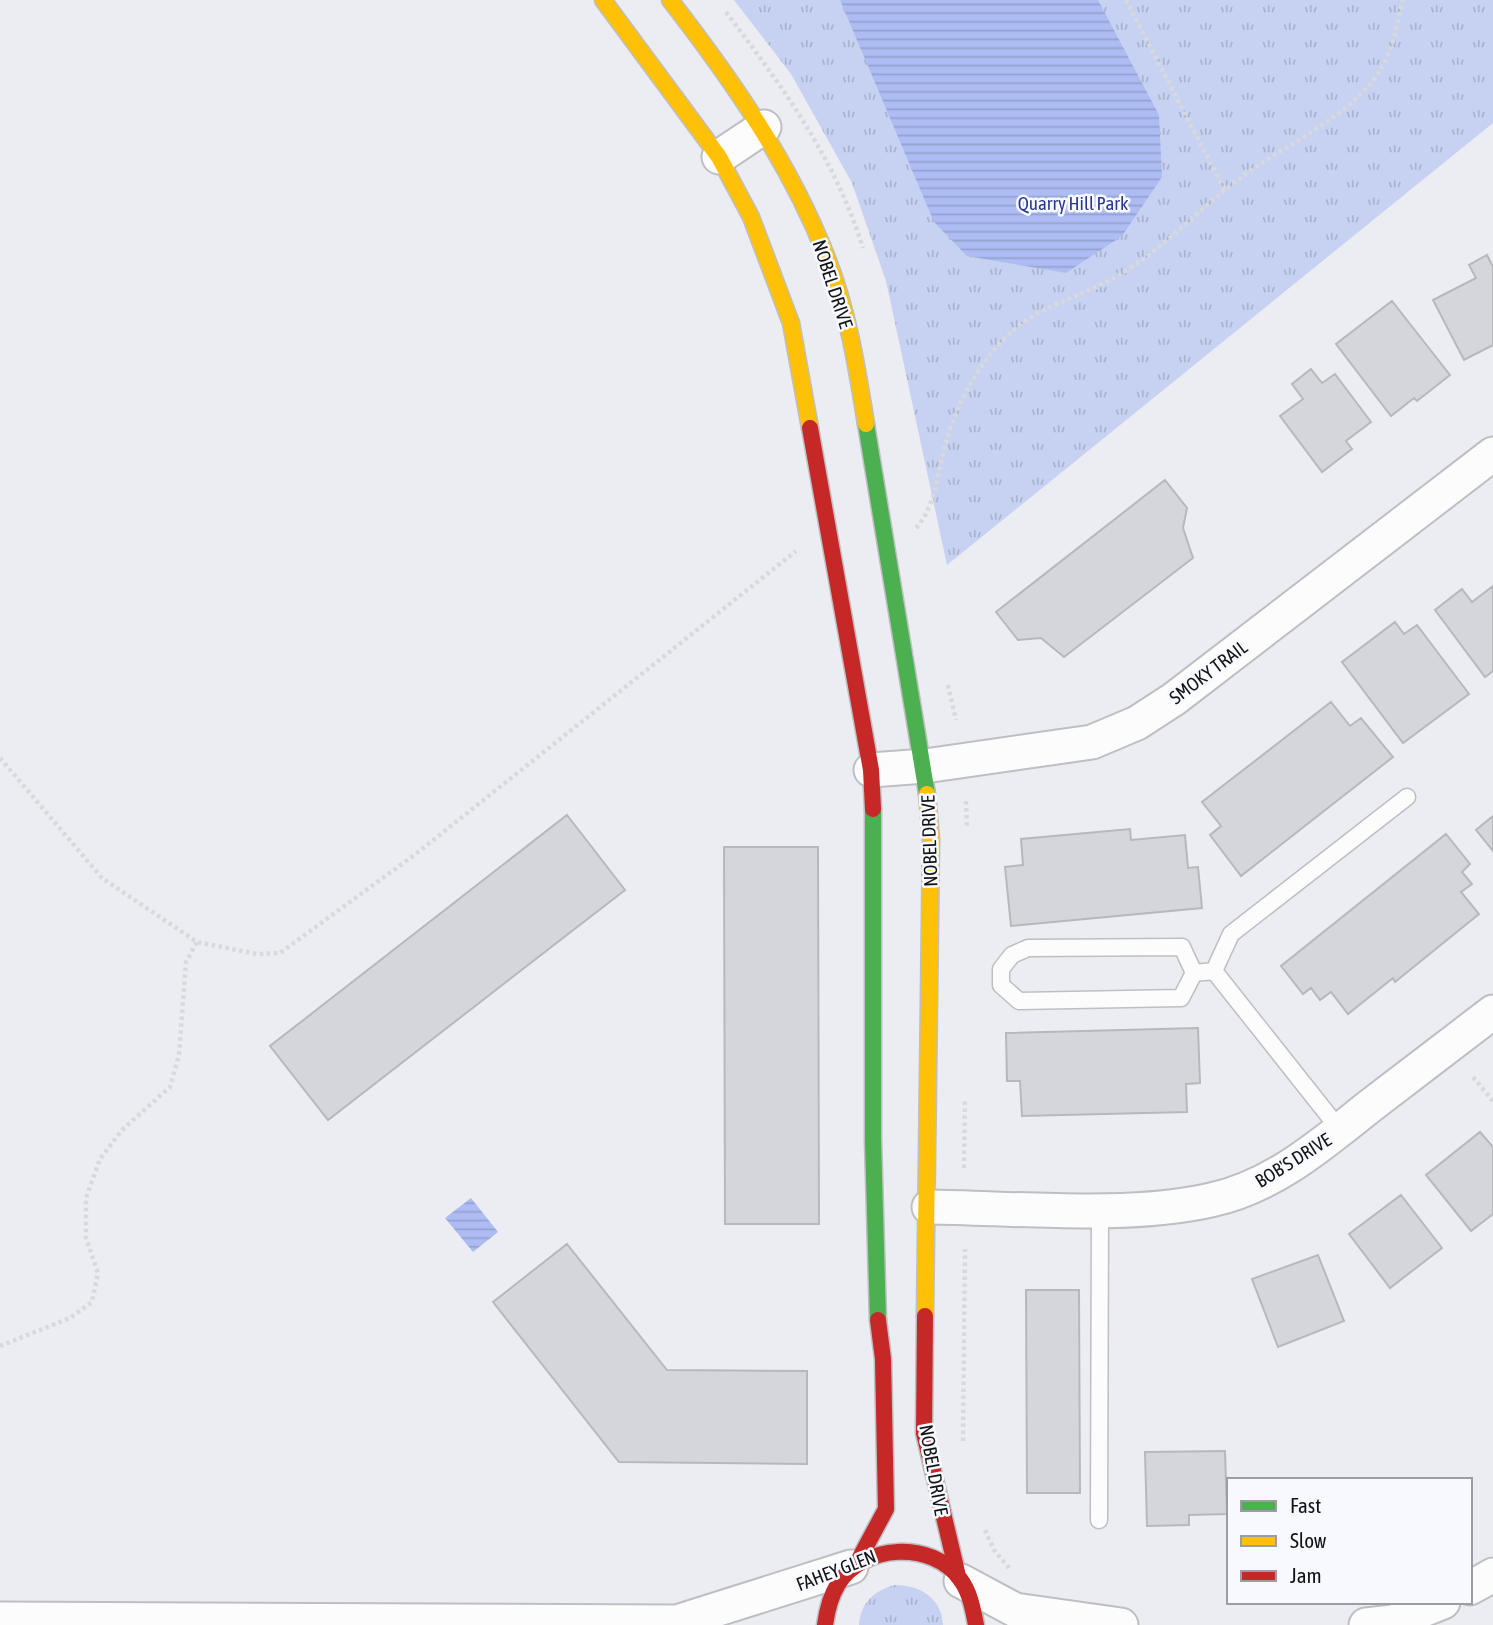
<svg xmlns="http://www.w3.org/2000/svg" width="1493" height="1625" font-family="'Asap Condensed',sans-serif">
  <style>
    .grass { fill: url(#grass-tufts) }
    .water { fill: url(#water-rules) }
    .building { fill: #d5d6db; stroke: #b7b8bc; stroke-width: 2 }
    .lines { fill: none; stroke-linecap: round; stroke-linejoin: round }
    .lane-casing { stroke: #bebfc3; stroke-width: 19 }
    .street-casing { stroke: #bebfc3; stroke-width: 37 }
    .fast-casing { stroke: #bebfc3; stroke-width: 19 }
    .slow-casing { stroke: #bebfc3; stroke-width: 19 }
    .jam-casing { stroke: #bebfc3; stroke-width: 19 }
    .path { stroke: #d8d9da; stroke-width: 4.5; stroke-dasharray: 3.5 3.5; stroke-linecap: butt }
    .lane { stroke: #fcfcfd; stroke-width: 16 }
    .street { stroke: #fcfcfd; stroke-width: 33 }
    .fast { stroke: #4caf50; stroke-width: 16 }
    .slow { stroke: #ffc107; stroke-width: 16 }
    .jam { stroke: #c62828; stroke-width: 16 }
    .labels { text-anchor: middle; stroke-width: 5; stroke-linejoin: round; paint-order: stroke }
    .park-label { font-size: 19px; fill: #28388c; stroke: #f7f9ff }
    .street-label { font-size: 19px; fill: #111316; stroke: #f7f9ff }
  </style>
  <defs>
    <pattern id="grass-tufts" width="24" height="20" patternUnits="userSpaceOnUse" patternTransform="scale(1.75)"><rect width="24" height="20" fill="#c7d1f1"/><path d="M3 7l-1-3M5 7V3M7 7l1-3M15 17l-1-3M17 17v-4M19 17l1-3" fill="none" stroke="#aab3ce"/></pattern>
    <pattern id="water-rules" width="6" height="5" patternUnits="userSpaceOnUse" patternTransform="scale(1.75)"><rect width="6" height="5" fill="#adbdf3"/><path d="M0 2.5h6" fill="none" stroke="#94a2d0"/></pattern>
  </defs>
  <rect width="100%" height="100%" fill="#ecedf2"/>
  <path class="grass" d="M 734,0 L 1493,0 L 1493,123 L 947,565 L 886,281 L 852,183 L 791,74 Z
    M 895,1585 C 920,1585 942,1598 943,1625 L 859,1625 C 860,1603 875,1590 895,1585 Z"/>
  <path class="water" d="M 840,0 L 1098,0 L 1159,115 L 1162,177 L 1122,236 L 1066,273 L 967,256 L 934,222 Z
    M 471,1198 L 498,1232 L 473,1252 L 445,1218 Z"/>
  <path class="building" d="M 1487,255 L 1493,267 L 1493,345 L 1464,360 L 1433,300 L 1476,278 L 1469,265 Z
    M 1392,301 L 1450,375 L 1417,401 L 1414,398 L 1391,416 L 1336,344 Z
    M 1311,369 L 1322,383 L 1335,374 L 1371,422 L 1346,441 L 1352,449 L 1322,472 L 1280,416 L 1303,399 L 1292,384 Z
    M 1165,480 L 1187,508 L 1183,528 L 1193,558 L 1064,657 L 1041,638 L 1018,640 L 996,612 Z
    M 1493,586 L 1493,671 L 1485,677 L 1435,610 L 1462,589 L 1472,602 Z
    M 1395,622 L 1404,634 L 1417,625 L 1469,694 L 1403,743 L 1342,662 Z
    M 1331,702 L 1350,726 L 1361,718 L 1393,757 L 1241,876 L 1210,835 L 1221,826 L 1202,802 Z
    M 567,815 L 625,890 L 328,1120 L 270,1046 Z
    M 1493,816 L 1493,851 L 1476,830 Z
    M 1130,829 L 1131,840 L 1185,835 L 1188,868 L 1198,867 L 1202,908 L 1011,926 L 1005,867 L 1023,865 L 1021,839 Z
    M 1446,834 L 1470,864 L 1462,872 L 1472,884 L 1461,892 L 1479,914 L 1395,982 L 1393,978 L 1348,1014 L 1331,992 L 1320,1000 L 1311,988 L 1303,994 L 1281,966 Z
    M 724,847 L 818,847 L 819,1224 L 725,1224 Z
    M 1198,1028 L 1200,1083 L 1186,1084 L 1187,1112 L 1022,1116 L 1020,1081 L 1007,1081 L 1006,1033 Z
    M 1480,1132 L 1493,1147 L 1493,1214 L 1471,1231 L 1426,1175 Z
    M 1401,1195 L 1442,1248 L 1390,1288 L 1349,1234 Z
    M 567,1244 L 667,1370 L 807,1371 L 807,1464 L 619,1462 L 493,1302 Z
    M 1318,1255 L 1344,1321 L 1278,1347 L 1252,1279 Z
    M 1026,1290 L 1079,1290 L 1080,1493 L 1027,1493 Z
    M 1225,1451 L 1227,1514 L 1189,1515 L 1189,1525 L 1147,1526 L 1145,1452 Z"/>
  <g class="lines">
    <g class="lane-casing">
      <path id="lane" d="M 1194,973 L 1181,998 L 1019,1001 L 1001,985 L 1001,969 L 1012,955 L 1028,948 L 1182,947 L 1194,973 L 1214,971
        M 1340,1130 L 1214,971 L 1231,934 L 1407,797
        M 1099,1520 L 1100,1209"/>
    </g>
    <g class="street-casing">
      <path id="street" d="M 719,157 L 764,127
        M 871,770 L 925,766 L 1092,742 L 1137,723 L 1174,699 L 1493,454
        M 929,1207 C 1015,1208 1129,1219 1211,1200 C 1273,1187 1322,1144 1370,1106 C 1411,1075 1452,1043 1493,1012
        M 961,1581 L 1015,1610 L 1121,1625
        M 1470,1588 L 1493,1575
        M 0,1619 L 677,1622 L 690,1625
        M 677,1622 L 851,1567
        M 1366,1625 L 1393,1622 L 1443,1602"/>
    </g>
    <g class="fast-casing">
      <path id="fast" d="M 866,424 L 927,794
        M 873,809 L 873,1140 L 878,1320"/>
    </g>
    <g class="slow-casing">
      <path id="slow" d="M 603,0 L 719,157 L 751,217 L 791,323 L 810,428
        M 670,0 C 732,80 790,163 827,258 C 848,311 857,368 866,424
        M 925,1316 L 931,839 L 927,794"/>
    </g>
    <g class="jam-casing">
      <path id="jam" d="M 810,428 L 871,770 L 873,809
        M 925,1316 L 924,1433 L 958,1576
        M 857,1563 L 886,1509 L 883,1359 L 878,1320
        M 825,1625 C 827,1610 830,1597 838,1584 C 863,1544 932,1540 960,1579 C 970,1592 973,1609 976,1625"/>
    </g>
    <path class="path" d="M 1126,0 L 1225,191
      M 726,12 C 782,86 835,158 863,248
      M 916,528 C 935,507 937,476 944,449 C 956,404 979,359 1016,328 C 1046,303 1086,295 1119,275 C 1163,249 1198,210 1239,179 C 1282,146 1340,123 1374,79 C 1393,55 1396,27 1403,0
      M 948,685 L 956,720
      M 0,758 L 102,878 L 197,942 L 257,954 L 280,953 L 417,853 L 796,551
      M 966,801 L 967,828
      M 1473,1077 L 1493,1101
      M 964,1168 L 965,1099
      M 0,1346 L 70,1318 L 92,1302 L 98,1273 L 86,1238 L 86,1198 L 100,1159 L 122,1130 L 170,1087 L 179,1055 L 186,962 L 197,942
      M 963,1441 L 965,1249
      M 985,1530 L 994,1550 L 1010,1569"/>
    <use href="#lane" class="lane"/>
    <use href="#street" class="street"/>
    <use href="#fast" class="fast"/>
    <use href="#slow" class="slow"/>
    <use href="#jam" class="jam"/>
  </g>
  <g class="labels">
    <g class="park-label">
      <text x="1073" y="210">Quarry Hill Park</text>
    </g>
    <g class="street-label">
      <text transform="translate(833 284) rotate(72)" y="7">NOBEL DRIVE</text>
      <text transform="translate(1208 672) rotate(-37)" y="7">SMOKY TRAIL</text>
      <text transform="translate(929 841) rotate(-92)" y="7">NOBEL DRIVE</text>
      <text transform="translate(1293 1160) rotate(-32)" y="7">BOB'S DRIVE</text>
      <text transform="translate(934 1470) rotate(80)" y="7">NOBEL DRIVE</text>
      <text transform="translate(836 1570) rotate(-21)" y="7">FAHEY GLEN</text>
    </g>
  </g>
  <rect x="1227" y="1478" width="245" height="126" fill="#f7f9ff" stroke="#9b9da2" stroke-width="2"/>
  <rect x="1241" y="1501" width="35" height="10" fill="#4caf50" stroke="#9b9da2" stroke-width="2"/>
  <text x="1290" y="1513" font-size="21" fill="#111316">Fast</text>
  <rect x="1241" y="1536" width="35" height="10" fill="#ffc107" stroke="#9b9da2" stroke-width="2"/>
  <text x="1290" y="1548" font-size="21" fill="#111316">Slow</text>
  <rect x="1241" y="1571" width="35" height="10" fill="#c62828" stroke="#9b9da2" stroke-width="2"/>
  <text x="1290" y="1583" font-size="21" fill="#111316">Jam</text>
</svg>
